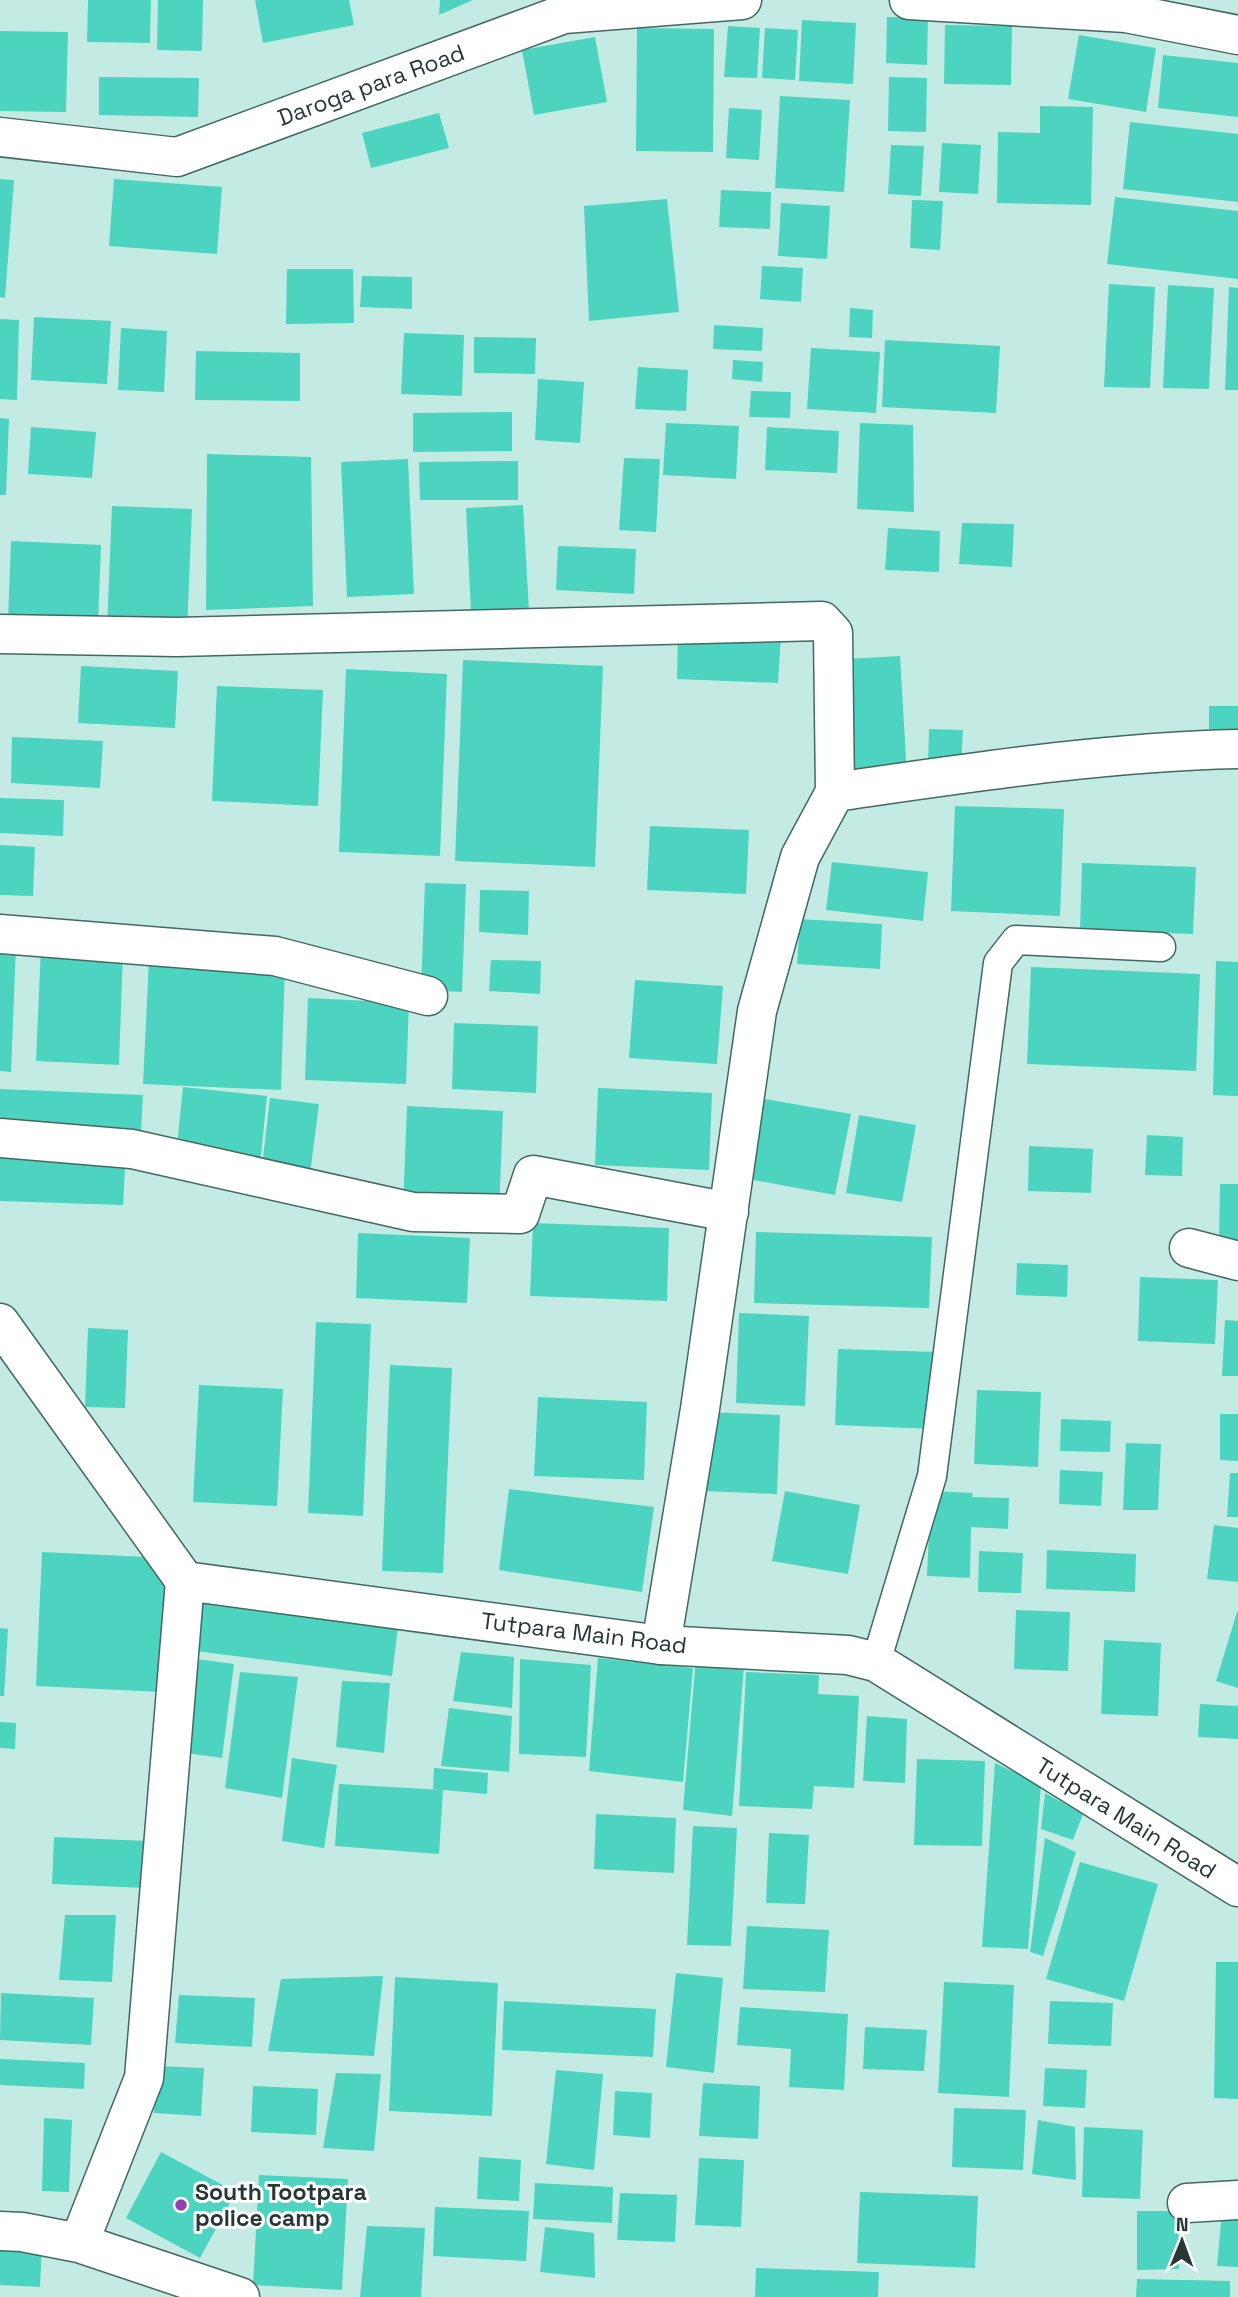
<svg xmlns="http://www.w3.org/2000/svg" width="1238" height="2297" font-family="'Space Grotesk',sans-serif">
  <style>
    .building { fill: #4dd4c0 }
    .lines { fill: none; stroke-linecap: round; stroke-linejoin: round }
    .lane-casing { stroke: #436861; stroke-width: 31 }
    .street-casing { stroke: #436861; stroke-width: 41 }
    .secondary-casing { stroke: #436861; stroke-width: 41 }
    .lane { stroke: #fff; stroke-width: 28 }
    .street { stroke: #fff; stroke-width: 38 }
    .secondary { stroke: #fff; stroke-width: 38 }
    .poi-dot { fill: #9142b2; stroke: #fff; stroke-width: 2.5 }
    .labels { text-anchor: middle; stroke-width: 6; stroke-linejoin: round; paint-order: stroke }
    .street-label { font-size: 23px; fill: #273734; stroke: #fff }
    .poi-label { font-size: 23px; font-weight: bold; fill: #273734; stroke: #fff; text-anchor: start }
  </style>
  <rect width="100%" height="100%" fill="#c3ebe3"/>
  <path class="building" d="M 88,0 L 151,0 L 150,43 L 87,42 Z
    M 158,0 L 203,0 L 202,51 L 157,50 Z
    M 255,0 L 349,0 L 354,25 L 263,43 Z
    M 440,0 L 473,0 L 439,15 Z
    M 887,17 L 928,18 L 927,65 L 886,63 Z
    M 802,20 L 856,23 L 853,84 L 799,81 Z
    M 945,25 L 1012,26 L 1011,85 L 944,84 Z
    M 728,26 L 760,28 L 757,78 L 724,77 Z
    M 637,28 L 714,29 L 713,152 L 636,151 Z
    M 765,28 L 798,30 L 795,80 L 762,78 Z
    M 0,31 L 68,32 L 66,112 L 0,111 Z
    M 1079,35 L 1156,48 L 1146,112 L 1068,99 Z
    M 595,37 L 607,102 L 534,115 L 522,50 Z
    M 1163,55 L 1238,63 L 1238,117 L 1158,108 Z
    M 99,77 L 199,78 L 198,117 L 99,115 Z
    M 889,77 L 927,78 L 926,132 L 888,131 Z
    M 780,96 L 850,100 L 844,192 L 775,188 Z
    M 1040,106 L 1093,107 L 1091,205 L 997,203 L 998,132 L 1040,133 Z
    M 729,108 L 762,110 L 759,160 L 726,158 Z
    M 439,113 L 449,148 L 371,168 L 362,133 Z
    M 1130,122 L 1238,134 L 1238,202 L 1123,189 Z
    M 942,143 L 981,145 L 978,194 L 939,192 Z
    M 891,145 L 924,146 L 921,196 L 888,194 Z
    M 0,179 L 14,180 L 5,298 L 0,297 Z
    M 114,179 L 222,187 L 217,254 L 109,246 Z
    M 721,190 L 771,192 L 770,229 L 719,227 Z
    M 1115,197 L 1238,211 L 1238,279 L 1107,264 Z
    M 667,199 L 679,312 L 589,321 L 584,206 Z
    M 912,200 L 943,201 L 940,250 L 910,248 Z
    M 781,203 L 830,206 L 827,259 L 778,256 Z
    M 762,266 L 803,268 L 801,302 L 760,299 Z
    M 287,269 L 353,269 L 354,323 L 286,324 Z
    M 362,276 L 412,277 L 412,309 L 360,307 Z
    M 1109,284 L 1155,287 L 1150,388 L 1104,387 Z
    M 1168,285 L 1214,288 L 1209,389 L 1163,388 Z
    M 1229,287 L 1238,288 L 1238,390 L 1225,390 Z
    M 850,308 L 873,310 L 872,338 L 849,337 Z
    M 34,317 L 111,321 L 107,384 L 31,380 Z
    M 0,319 L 19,320 L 17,400 L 0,399 Z
    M 714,325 L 763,328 L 762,351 L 713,349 Z
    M 121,328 L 167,331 L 164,392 L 118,390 Z
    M 404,333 L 464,335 L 462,396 L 401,394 Z
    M 474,337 L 536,338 L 535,374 L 474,373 Z
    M 885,340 L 1000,346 L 996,413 L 882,407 Z
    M 811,348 L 880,352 L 876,413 L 807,409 Z
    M 196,351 L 300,353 L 300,401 L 195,400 Z
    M 733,360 L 763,362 L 762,382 L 732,379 Z
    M 638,367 L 688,370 L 686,411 L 635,409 Z
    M 538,379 L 584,382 L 580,443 L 535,440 Z
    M 751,391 L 791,392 L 790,418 L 749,417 Z
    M 512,412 L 512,451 L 413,452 L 413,413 Z
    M 0,418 L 9,419 L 6,495 L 0,495 Z
    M 666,423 L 739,426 L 736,479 L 663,475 Z
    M 860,423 L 913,425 L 914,512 L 857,509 Z
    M 31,427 L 96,432 L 92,478 L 28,474 Z
    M 767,427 L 839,431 L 837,473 L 765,470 Z
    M 207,454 L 311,457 L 313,606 L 206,610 Z
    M 624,458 L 660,459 L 656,532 L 619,530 Z
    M 408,459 L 414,594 L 347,597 L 341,462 Z
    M 518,461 L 518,500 L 420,500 L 419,462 Z
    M 523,505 L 529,610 L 471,613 L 466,508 Z
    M 112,506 L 192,509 L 187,631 L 107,628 Z
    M 962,523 L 1014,524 L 1012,567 L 959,564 Z
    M 888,528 L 940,531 L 939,572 L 885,570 Z
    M 11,541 L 101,545 L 98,624 L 8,620 Z
    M 558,546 L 636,549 L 634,594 L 556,590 Z
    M 678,631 L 781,635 L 778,683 L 677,679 Z
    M 900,656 L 907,775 L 853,779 L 846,659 Z
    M 463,660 L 603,666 L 595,867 L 455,861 Z
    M 81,666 L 178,671 L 175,728 L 78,723 Z
    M 346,669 L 447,674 L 440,856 L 339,852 Z
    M 217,686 L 323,690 L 318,806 L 212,801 Z
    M 1209,706 L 1238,706 L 1238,729 L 1209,729 Z
    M 929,729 L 963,730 L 961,766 L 928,764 Z
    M 12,737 L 103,741 L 100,788 L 11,783 Z
    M 0,798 L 64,800 L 63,836 L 0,833 Z
    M 955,806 L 1064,809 L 1060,916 L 951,911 Z
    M 650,826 L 749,830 L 746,894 L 647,890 Z
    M 0,845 L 35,847 L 33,896 L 0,895 Z
    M 832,862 L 928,872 L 923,921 L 826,910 Z
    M 1082,863 L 1196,867 L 1193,934 L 1080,930 Z
    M 425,883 L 466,884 L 462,992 L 421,990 Z
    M 480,890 L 529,891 L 528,935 L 479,932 Z
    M 800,919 L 882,924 L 880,969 L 797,964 Z
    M 0,946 L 16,946 L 11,1072 L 0,1071 Z
    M 41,947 L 123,951 L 119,1065 L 36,1061 Z
    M 149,959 L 285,965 L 281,1090 L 143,1084 Z
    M 491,960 L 541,961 L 540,994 L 489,991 Z
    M 1216,961 L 1238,962 L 1238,1096 L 1213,1095 Z
    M 1031,967 L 1200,974 L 1196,1071 L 1027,1064 Z
    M 635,980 L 723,986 L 717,1064 L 629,1058 Z
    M 308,998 L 409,1003 L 406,1084 L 305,1080 Z
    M 454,1023 L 538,1026 L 536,1093 L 452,1089 Z
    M 183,1087 L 267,1096 L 260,1165 L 176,1156 Z
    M 598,1088 L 712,1093 L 709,1170 L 595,1165 Z
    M 0,1089 L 143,1095 L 141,1132 L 0,1126 Z
    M 270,1098 L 319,1104 L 309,1182 L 261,1175 Z
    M 759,1098 L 851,1114 L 835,1195 L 743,1178 Z
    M 407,1106 L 503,1111 L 499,1211 L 403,1207 Z
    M 859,1115 L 916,1125 L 902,1202 L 846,1193 Z
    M 1147,1135 L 1183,1137 L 1182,1176 L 1145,1175 Z
    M 0,1146 L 126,1151 L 123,1205 L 0,1201 Z
    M 1029,1146 L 1093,1149 L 1091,1193 L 1028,1191 Z
    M 1220,1184 L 1238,1184 L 1238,1241 L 1219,1241 Z
    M 533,1223 L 669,1228 L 667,1301 L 530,1296 Z
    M 756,1232 L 932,1237 L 929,1308 L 754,1303 Z
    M 358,1233 L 470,1238 L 467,1303 L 356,1298 Z
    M 1017,1263 L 1068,1265 L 1067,1297 L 1016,1295 Z
    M 1140,1277 L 1218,1280 L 1215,1344 L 1138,1341 Z
    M 739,1313 L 809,1316 L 805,1406 L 736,1403 Z
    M 1225,1320 L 1238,1321 L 1238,1376 L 1222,1376 Z
    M 316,1322 L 371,1324 L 363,1516 L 308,1513 Z
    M 88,1328 L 128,1330 L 125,1408 L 85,1407 Z
    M 838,1349 L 938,1352 L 935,1429 L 835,1425 Z
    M 390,1365 L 452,1368 L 443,1573 L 382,1571 Z
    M 199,1385 L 283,1389 L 277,1506 L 193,1502 Z
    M 977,1390 L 1041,1392 L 1038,1467 L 974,1464 Z
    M 538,1397 L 647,1402 L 644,1480 L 534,1476 Z
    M 707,1412 L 780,1415 L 777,1494 L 704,1491 Z
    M 1220,1414 L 1238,1414 L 1238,1461 L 1220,1460 Z
    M 1061,1419 L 1111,1421 L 1110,1452 L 1060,1451 Z
    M 1126,1443 L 1161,1444 L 1158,1510 L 1123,1510 Z
    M 1060,1470 L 1103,1472 L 1101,1506 L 1059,1504 Z
    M 1230,1473 L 1238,1473 L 1238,1517 L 1227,1517 Z
    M 509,1489 L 654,1507 L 642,1592 L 499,1570 Z
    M 785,1491 L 860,1505 L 848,1574 L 772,1561 Z
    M 931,1491 L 973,1493 L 972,1497 L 1009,1498 L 1008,1529 L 971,1527 L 970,1578 L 927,1576 Z
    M 1214,1525 L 1238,1528 L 1238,1582 L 1207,1579 Z
    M 1047,1550 L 1136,1554 L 1135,1592 L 1046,1589 Z
    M 979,1551 L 1023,1553 L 1021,1593 L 978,1592 Z
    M 42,1552 L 168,1558 L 161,1692 L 36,1686 Z
    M 196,1598 L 399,1619 L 392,1676 L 188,1650 Z
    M 1016,1610 L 1070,1612 L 1068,1671 L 1014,1669 Z
    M 1237,1612 L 1238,1612 L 1238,1688 L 1216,1681 Z
    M 0,1628 L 8,1629 L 4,1696 L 0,1696 Z
    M 1104,1640 L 1161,1643 L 1158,1716 L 1101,1714 Z
    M 461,1652 L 514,1657 L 512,1708 L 453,1701 Z
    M 189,1658 L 234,1664 L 222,1758 L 180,1752 Z
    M 598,1658 L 693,1668 L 683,1782 L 589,1771 Z
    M 696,1658 L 744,1666 L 732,1816 L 683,1810 Z
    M 520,1659 L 591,1665 L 586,1757 L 519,1754 Z
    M 240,1672 L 298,1677 L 282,1798 L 225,1788 Z
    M 746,1672 L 819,1675 L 818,1694 L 859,1696 L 854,1788 L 814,1786 L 812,1809 L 739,1806 Z
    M 342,1681 L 390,1683 L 384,1753 L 336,1747 Z
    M 1200,1704 L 1238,1706 L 1238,1739 L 1198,1737 Z
    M 449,1708 L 512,1716 L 509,1772 L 441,1766 Z
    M 867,1716 L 907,1719 L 905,1783 L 863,1781 Z
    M 0,1722 L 16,1723 L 15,1749 L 0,1748 Z
    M 292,1758 L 337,1765 L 324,1848 L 282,1841 Z
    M 917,1759 L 985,1761 L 982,1846 L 914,1845 Z
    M 995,1763 L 1041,1785 L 1028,1949 L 982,1947 Z
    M 434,1768 L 488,1773 L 487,1794 L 433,1789 Z
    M 339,1784 L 443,1790 L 439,1854 L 335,1846 Z
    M 1045,1793 L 1083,1814 L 1073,1840 L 1041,1829 Z
    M 596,1814 L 676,1818 L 674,1873 L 594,1869 Z
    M 693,1826 L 737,1828 L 731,1946 L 687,1945 Z
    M 769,1833 L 809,1835 L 805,1904 L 766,1903 Z
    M 54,1837 L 147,1841 L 146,1888 L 52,1884 Z
    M 1045,1838 L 1076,1852 L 1043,1956 L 1030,1952 Z
    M 1080,1862 L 1158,1884 L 1124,2001 L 1046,1979 Z
    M 65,1915 L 116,1915 L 112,1982 L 59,1980 Z
    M 747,1926 L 829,1930 L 825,1992 L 743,1989 Z
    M 1216,1962 L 1238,1962 L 1238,2099 L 1214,2098 Z
    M 676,1973 L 723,1978 L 714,2073 L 666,2067 Z
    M 383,1976 L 374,2056 L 268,2051 L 281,1979 Z
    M 395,1977 L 498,1983 L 492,2116 L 389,2111 Z
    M 944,1982 L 1014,1985 L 1009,2097 L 938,2093 Z
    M 1,1993 L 94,1998 L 91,2045 L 0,2040 Z
    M 179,1995 L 255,1998 L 252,2047 L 175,2043 Z
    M 504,2001 L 656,2009 L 653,2057 L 502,2050 Z
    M 1050,2001 L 1113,2003 L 1111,2046 L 1048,2044 Z
    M 740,2007 L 848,2014 L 844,2090 L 789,2087 L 791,2049 L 737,2045 Z
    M 865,2027 L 927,2030 L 924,2071 L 863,2069 Z
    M 0,2059 L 85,2063 L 84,2089 L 0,2085 Z
    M 156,2066 L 204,2068 L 201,2116 L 154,2113 Z
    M 1045,2068 L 1087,2070 L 1085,2108 L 1043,2106 Z
    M 556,2070 L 603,2074 L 594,2170 L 546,2164 Z
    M 336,2073 L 381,2074 L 374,2151 L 323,2148 Z
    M 703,2083 L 760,2086 L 758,2139 L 699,2136 Z
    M 253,2086 L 318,2089 L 316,2135 L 251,2132 Z
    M 615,2091 L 652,2093 L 650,2138 L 613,2135 Z
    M 954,2108 L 1026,2110 L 1023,2170 L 952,2167 Z
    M 44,2118 L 72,2120 L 69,2192 L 42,2191 Z
    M 1038,2120 L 1075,2127 L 1076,2180 L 1032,2174 Z
    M 1084,2127 L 1143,2130 L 1140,2199 L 1082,2197 Z
    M 161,2152 L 236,2192 L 200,2258 L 126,2218 Z
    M 479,2157 L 521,2160 L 519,2201 L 477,2199 Z
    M 699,2158 L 744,2160 L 741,2227 L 695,2225 Z
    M 259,2175 L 348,2179 L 342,2290 L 253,2285 Z
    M 535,2183 L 613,2187 L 612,2223 L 533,2219 Z
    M 860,2192 L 978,2196 L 975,2268 L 857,2263 Z
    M 620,2193 L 677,2195 L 675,2242 L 617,2240 Z
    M 435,2207 L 529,2211 L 526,2261 L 433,2256 Z
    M 1137,2211 L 1178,2211 L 1179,2269 L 1137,2270 Z
    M 1222,2212 L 1238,2212 L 1238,2267 L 1217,2266 Z
    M 367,2226 L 425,2228 L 421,2297 L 360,2297 Z
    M 545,2227 L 594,2233 L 595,2278 L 540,2272 Z
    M 0,2242 L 42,2245 L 40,2287 L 0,2285 Z
    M 756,2268 L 879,2272 L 878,2297 L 755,2297 Z
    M 1137,2279 L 1230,2281 L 1230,2297 L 1136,2297 Z"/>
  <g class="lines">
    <g class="lane-casing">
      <path id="lane" d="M 876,1662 L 932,1476 L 998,963 L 1016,940 L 1161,947"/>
    </g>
    <g class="street-casing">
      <path id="street" d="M 909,0 L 1126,13 L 1238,35
        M 0,137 L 177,157 L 564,14 L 742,0
        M 0,634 L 177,637 L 822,621 L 833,633 L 835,792
        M 0,934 L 275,956 L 428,996
        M 0,1138 L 132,1149 L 413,1212 L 520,1214 L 533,1175 L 729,1212
        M 1189,1248 L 1238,1261
        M 185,1581 L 144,2078 L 79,2243 L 240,2297
        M 661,1645 L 700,1409 L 757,1011 L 800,857 L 835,792 C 968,773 1103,752 1238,749
        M 1187,2203 L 1238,2200
        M 0,2231 L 22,2232 L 79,2243"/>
    </g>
    <g class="secondary-casing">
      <path id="secondary" d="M 0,1323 L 185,1581 L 661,1645 L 848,1655 L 876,1662 L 1238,1887"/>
    </g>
    <use href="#lane" class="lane"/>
    <use href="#street" class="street"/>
    <use href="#secondary" class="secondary"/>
  </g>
  <circle class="poi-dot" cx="181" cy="2205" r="7"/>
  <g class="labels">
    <g class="street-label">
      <text transform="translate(371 85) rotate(-20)" y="8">Daroga para Road</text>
      <text transform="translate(584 1633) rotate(7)" y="8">Tutpara Main Road</text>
      <text transform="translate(1126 1818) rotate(32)" y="8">Tutpara Main Road</text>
    </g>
    <g class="poi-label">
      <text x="195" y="2200">South Tootpara<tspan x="195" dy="26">police camp</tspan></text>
    </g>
  </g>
  <g transform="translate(1182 2241) rotate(1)" stroke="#ffffff" stroke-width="5" paint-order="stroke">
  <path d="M0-5L12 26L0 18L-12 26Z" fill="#273734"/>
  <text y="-10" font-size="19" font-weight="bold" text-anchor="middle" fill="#273734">N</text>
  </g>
</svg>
